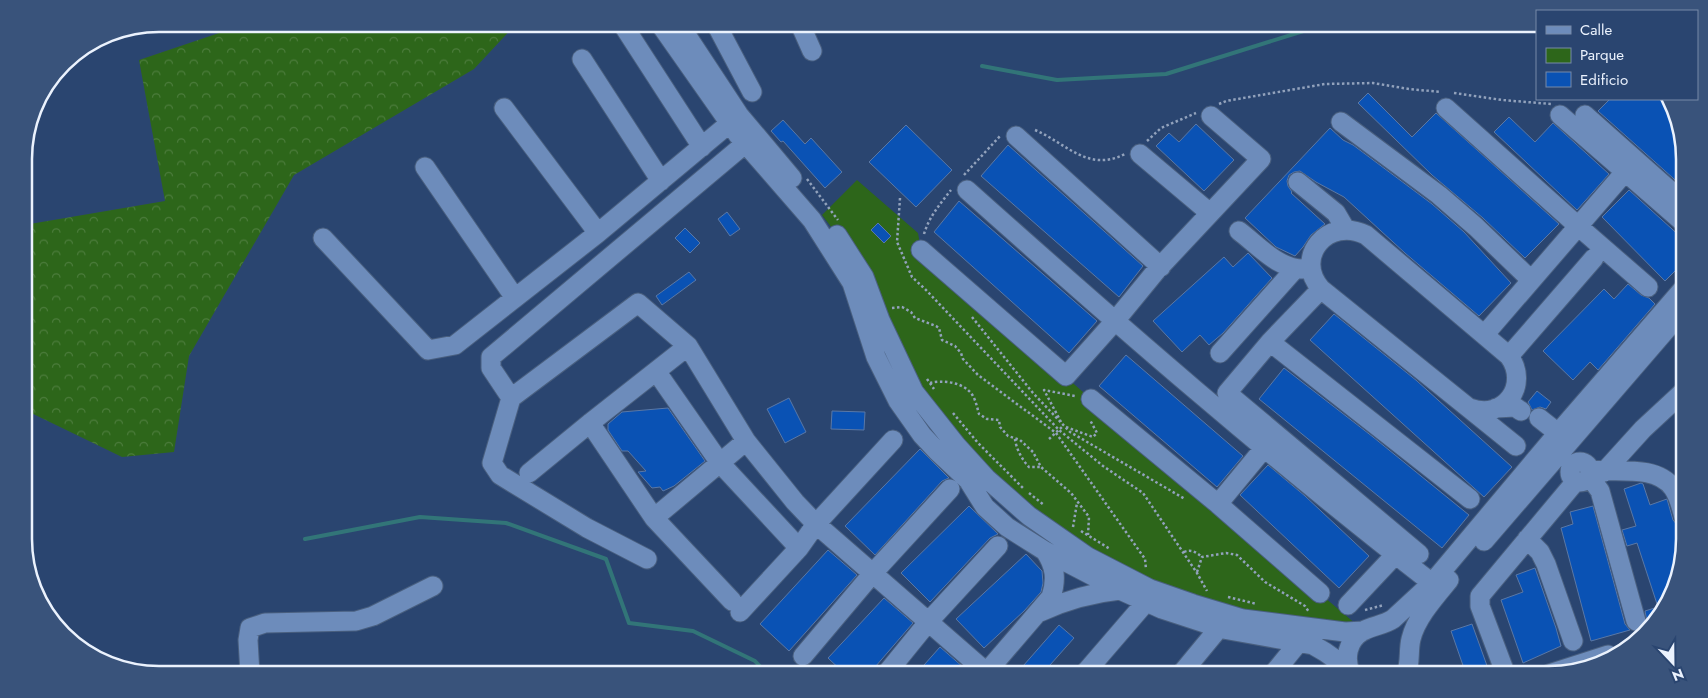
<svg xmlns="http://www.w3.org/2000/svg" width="1708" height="698" font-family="Jost,sans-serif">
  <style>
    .forest { fill: url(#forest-crowns) }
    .park { fill: #2d661a }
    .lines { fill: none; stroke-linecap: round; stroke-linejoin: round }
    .stream { stroke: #327578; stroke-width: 4 }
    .building { fill: #0a52b4; stroke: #5a78a6 }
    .minor-casing { stroke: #495f7f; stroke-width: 21 }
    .path { stroke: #92a2bc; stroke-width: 2.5; stroke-dasharray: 2.5 2.5; stroke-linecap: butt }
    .minor { stroke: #6d8cbb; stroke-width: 19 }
    .rim { fill: none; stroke: #ebf2fd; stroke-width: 2.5 }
  </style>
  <defs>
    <pattern id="forest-crowns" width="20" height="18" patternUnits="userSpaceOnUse" patternTransform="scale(1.25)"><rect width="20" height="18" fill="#2d661a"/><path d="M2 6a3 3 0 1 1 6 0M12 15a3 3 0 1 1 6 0" fill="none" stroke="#4c7c3c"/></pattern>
  </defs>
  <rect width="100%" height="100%" fill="#2a4570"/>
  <path class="forest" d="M 233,24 L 516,24 L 474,69 L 294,175 L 189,356 L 174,452 L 122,457 L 25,410 L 24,225 L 165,201 L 139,60 L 228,30 Z"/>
  <path class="park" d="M 857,180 L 918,233 L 921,250 L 1091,399 L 1364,631 L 1220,613 L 1051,531 L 925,408 L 841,240 L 822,215 Z"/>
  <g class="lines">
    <path class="stream" d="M 982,66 L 1057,80 L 1166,74 L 1326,24
      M 305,539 L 420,517 L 506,523 L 606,559 L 629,623 L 693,631 L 755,661 L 767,674"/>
  </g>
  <path class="building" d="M 1368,93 L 1412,137 L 1436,113 L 1559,224 L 1525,258 L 1483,218 L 1432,175 L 1358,103 Z
    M 1610,99 L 1664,99 L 1683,141 L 1683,187 L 1598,111 Z
    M 1509,117 L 1535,142 L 1553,123 L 1609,174 L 1577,210 L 1494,132 Z
    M 783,120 L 805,144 L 811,138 L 842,172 L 825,188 L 783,141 L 781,142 L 771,131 Z
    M 1196,124 L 1234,160 L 1204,191 L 1156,146 L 1169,133 L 1179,142 Z
    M 906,125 L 952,170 L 916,207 L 869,162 Z
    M 1330,128 L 1343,140 L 1353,145 L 1432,204 L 1464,232 L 1511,283 L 1479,316 L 1405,253 L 1344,197 L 1316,182 L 1300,171 L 1294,172 L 1289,175 L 1287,181 L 1288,186 L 1292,192 L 1291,193 L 1325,224 L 1311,235 L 1303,247 L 1295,256 L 1276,247 L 1245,218 Z
    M 1008,145 L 1143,266 L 1119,297 L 981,176 Z
    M 1629,190 L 1683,239 L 1683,263 L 1665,281 L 1602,217 Z
    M 959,201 L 1097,321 L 1069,353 L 934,232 Z
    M 727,212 L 740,229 L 730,236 L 718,219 Z
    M 878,223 L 891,236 L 884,243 L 871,230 Z
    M 685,228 L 700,243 L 690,253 L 675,238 Z
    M 1248,253 L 1272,278 L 1223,333 L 1209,345 L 1200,335 L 1182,352 L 1153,321 L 1224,257 L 1233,267 Z
    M 689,272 L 696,280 L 662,305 L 656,296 Z
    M 1628,284 L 1641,295 L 1649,298 L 1655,304 L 1598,370 L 1590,362 L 1573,380 L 1543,351 L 1604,289 L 1614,299 Z
    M 1334,314 L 1417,381 L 1512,467 L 1484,497 L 1310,340 Z
    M 1126,355 L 1243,456 L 1217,487 L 1099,386 Z
    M 1284,368 L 1373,437 L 1469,515 L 1442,548 L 1259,399 Z
    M 1537,391 L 1551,402 L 1546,409 L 1540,407 L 1532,410 L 1528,402 Z
    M 789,398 L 806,432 L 785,443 L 767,409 Z
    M 668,408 L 705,461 L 674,486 L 663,491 L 660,487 L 652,488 L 638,472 L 646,471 L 628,451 L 622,451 L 608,430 L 608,424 L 622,412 Z
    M 832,411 L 865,412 L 864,430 L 831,429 Z
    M 920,449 L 949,478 L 942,481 L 875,555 L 845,526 Z
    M 1268,465 L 1305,496 L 1369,556 L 1339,588 L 1240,495 Z
    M 1641,483 L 1643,484 L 1650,505 L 1667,499 L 1673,520 L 1678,526 L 1684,543 L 1677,583 L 1649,621 L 1647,622 L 1645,611 L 1658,607 L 1637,543 L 1627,546 L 1622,530 L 1636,526 L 1624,489 Z
    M 969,506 L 998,534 L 990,538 L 930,602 L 901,573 Z
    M 1593,506 L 1625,624 L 1630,630 L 1591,641 L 1561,528 L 1573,524 L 1570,512 Z
    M 828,550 L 857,575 L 789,651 L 760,624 Z
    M 1026,554 L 1042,571 L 1043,583 L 1041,592 L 1024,611 L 984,648 L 956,619 Z
    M 1535,568 L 1556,628 L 1561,646 L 1523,663 L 1501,600 L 1523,592 L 1516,575 Z
    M 884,598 L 913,623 L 869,674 L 845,674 L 828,658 Z
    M 1472,624 L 1490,674 L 1466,674 L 1451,631 Z
    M 1059,625 L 1074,638 L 1042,674 L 1016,674 Z
    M 940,647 L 971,674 L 916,674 Z"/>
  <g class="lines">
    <g class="minor-casing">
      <path id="minor" d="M 660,24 L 738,135 L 812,220 L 852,283 L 876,357 L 898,401 L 922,435 L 937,451 L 968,480 L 985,507 L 1007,527 L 1045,551 L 1120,590 L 1162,609 L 1223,629 L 1313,645 L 1325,652 L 1349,669
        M 679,24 L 739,115 L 792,178
        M 716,24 L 752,92
        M 800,24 L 812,51
        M 623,25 L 702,147
        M 582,59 L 661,181
        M 504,108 L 598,233
        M 1446,108 L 1578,226 L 1648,287
        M 1560,115 L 1683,222
        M 1585,115 L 1683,202
        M 1341,122 L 1439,195 L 1476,227 L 1531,280
        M 1016,136 L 1161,267
        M 1140,154 L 1210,213
        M 425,167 L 515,298
        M 1298,182 L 1336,213 L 1346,230
        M 967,190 C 1118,325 1272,459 1432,583
        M 1239,231 C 1259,246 1279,270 1305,269
        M 837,235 L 864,277 L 880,320 L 914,392 L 956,445 L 986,478 L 1029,516 L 1088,557 L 1150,589 L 1193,604 L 1243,619 L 1345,632 L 1364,631
        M 323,238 L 428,350 L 455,345 L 598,233 L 730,123
        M 921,250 L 1066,376 L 1115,321 L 1156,271 L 1261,159 L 1211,116
        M 1321,289 L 1270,342 L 1227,393 L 1419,554
        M 1485,334 L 1625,172
        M 1270,342 L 1470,499
        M 1220,353 L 1295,269
        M 1509,356 L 1594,258
        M 656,371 L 720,463 L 799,548
        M 511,398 L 638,303 L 688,346 L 746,441 L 795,502 L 816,524 L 986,672
        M 1091,399 L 1218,504 L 1320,593
        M 1470,408 C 1504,421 1530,385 1509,356 L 1366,235 C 1328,216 1293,257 1321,289 L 1516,446
        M 1496,408 L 1515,407 L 1521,411
        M 1539,418 L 1558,433
        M 590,423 L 654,518 L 732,601
        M1570 472a10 10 0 1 1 20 0a10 10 0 1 1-20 0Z
        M 1590,470 C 1615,473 1656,464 1673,488 C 1679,496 1681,507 1684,517
        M 1604,472 L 1643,429 L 1684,391
        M 529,473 L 590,423 L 688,346
        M 1589,476 L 1600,491 L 1636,621
        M 1218,504 L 1265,447
        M 654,518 L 746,441
        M 1527,539 L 1540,552 L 1546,564 L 1573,641
        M 1484,541 L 1684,309
        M 647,559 L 587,528 L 500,475 L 492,463 L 511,398 L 491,368 L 491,357 L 746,143
        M 1348,605 L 1396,554
        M 740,612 L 799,548 L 816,524 L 893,440
        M 1040,612 C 1066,600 1091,593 1120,590
        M 803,656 L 873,573 L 950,489
        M 1503,667 L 1480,606 L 1480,596 L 1576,481
        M 250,674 L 248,640 L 250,628 L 265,623 L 356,621 L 373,616 L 433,586
        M 886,674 L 929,621 L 998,546
        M 985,674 L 1051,597 C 1057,579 1055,566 1045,551
        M 1084,674 L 1146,602
        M 1181,674 L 1219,628
        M 1273,674 L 1299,642
        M 1351,674 C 1344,659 1347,640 1363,631 C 1372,626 1384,625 1393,619 L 1432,583 L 1552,440 L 1683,289
        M 1406,674 C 1411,662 1408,651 1411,639 C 1416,618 1435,597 1449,580
        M 1549,674 L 1608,655"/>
    </g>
    <path class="path" d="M 1454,93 L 1502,100 L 1551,104
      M 1219,104 L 1226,101 L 1325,84 L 1373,83 L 1409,89 L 1441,92
      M 1035,130 C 1066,143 1088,173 1125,154
      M 1147,141 L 1161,128 L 1196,113
      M 964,175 L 1001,135
      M 807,179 L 838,220
      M 900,198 L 897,242 L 912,277 L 926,290 L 1059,430 L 1103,466 L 1143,493 L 1197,573 L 1207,591
      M 924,234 C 929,217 940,204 951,190
      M 892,308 L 902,307 L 911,312 L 915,318 L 936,326 L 939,328 L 942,340 L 955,346 L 961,353 L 963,359 L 978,375 L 1056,433 L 1145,559 L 1146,569
      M 972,317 L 1033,393 L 1070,432 L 1185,499
      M 927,379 L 934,389
      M 930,383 C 942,380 960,382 969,391 C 975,396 977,407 979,414 L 987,419 L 999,420 L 1000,427 L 1008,436 L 1020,440 L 1033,452 L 1041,467 L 1071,493 L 1089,517 L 1088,535
      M 953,413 L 978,443 L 1024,489
      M 1061,422 L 1044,390 L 1075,396
      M 1066,427 L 1093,437 L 1097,433 L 1090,420
      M 1015,439 C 1016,448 1022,460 1029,467 L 1041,467
      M 1049,439 L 1063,426
      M 1029,493 L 1044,505
      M 1073,527 L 1077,503
      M 1081,531 L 1110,549
      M 1184,552 C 1191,549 1196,552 1202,557
      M 1197,572 L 1202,557 L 1226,553 L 1237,555 L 1265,582 L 1305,606 L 1309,612
      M 1228,597 L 1257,604
      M 1365,610 L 1384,605"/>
    <use href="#minor" class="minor"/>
  </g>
  <path d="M0 0H1708V698H0ZM159 32H1549A127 127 0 0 1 1676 159V539A127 127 0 0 1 1549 666H159A127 127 0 0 1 32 539V159A127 127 0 0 1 159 32Z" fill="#39537b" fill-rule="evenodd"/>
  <path class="rim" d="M159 32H1549A127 127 0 0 1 1676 159V539A127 127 0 0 1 1549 666H159A127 127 0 0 1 32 539V159A127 127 0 0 1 159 32Z"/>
  <rect x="1536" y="10" width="162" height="90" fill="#2a4570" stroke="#778aa8"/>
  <rect x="1546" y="26" width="25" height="8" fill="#6d8cbb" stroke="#778aa8"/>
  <text x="1580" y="35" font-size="15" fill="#ebf2fd">Calle</text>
  <rect x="1546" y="48" width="25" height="15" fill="#2d661a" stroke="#778aa8"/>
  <text x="1580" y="60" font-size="15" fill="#ebf2fd">Parque</text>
  <rect x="1546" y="72" width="25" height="15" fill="#0a52b4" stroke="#778aa8"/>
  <text x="1580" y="85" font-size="15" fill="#ebf2fd">Edificio</text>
  <g transform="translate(1673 663) rotate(158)" stroke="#2a4570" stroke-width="4" paint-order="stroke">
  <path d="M0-4L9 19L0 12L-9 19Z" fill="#ebf2fd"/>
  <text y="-8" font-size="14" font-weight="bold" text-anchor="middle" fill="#ebf2fd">N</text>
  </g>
</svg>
